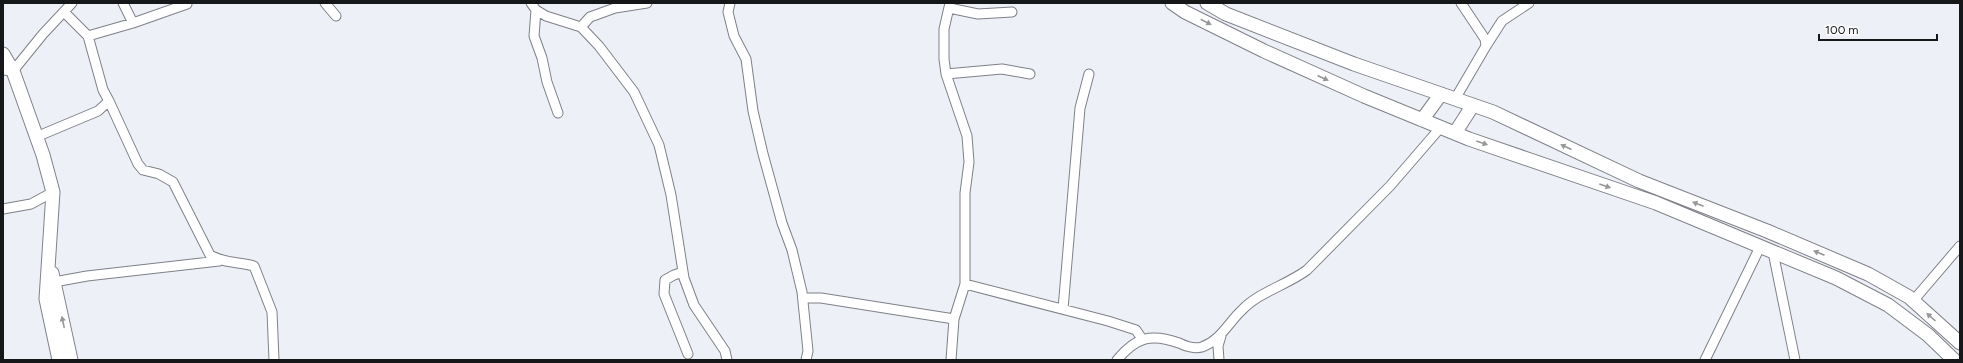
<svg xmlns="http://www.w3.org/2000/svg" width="1963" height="363" font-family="Figtree,sans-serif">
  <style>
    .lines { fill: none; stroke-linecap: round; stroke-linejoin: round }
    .street-casing { stroke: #7f8188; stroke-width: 11 }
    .secondary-casing { stroke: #7f8188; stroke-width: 15 }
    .street { stroke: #fff; stroke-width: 9 }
    .secondary { stroke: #fff; stroke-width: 13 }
    .oneway { fill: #969798 }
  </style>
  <rect width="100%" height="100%" fill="#edf0f7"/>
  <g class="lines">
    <g class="street-casing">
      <path id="street" d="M 123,3 L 133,23 L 187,4
        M 325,3 L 336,16
        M 531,3 L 536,10 L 546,16 L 581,27 L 599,46 L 634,92 L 659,145 L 671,195 L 684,278 L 694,305 L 725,351 L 727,360
        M 730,3 L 728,12 L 734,36 L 746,59 L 753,111 L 763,154 L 782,223 L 792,250 L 802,292 L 808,351 L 806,360
        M 950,3 L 944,29 L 944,59 L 946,74 L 967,136 L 969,162 L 965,193 L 965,284 L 954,319 L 951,360
        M 949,8 L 978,14 L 1012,12
        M 536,10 L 534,36 L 542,58 L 547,82 L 558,113
        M 581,27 L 590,17 L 615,8 L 647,3
        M 88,36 L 133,23
        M 1486,46 L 1502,21 L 1529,3
        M 3,70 L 13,71 L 43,34 L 72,3
        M 946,74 L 1002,69 L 1030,74
        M 1455,99 L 1486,46 L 1485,39 L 1461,3
        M 109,101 L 138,164 L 143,170 L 159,174 L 173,182 L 210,255 C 223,263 239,262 254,266 L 272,312 L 274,360
        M 36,137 L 98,111 L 109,101 L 103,90 L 88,36 L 64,12
        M 3,209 L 31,204 L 53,192
        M 1773,252 L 1795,360
        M 683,272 L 674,275 L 665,280 L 664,294 L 688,354
        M 54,282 L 87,276 L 219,261
        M 965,284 L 1108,321 L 1136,330 L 1142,339
        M 803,298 L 821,298 L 954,319
        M 1913,301 L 1960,246
        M 1063,309 L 1080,108 L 1089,74
        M 1117,360 C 1136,337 1151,333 1179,343 C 1185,346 1195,349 1202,347 C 1221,340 1228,323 1242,310 C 1259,292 1287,285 1307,270 L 1390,186 L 1441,127
        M 1219,360 L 1218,346 L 1221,336
        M 1705,360 L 1760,247"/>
    </g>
    <g class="secondary-casing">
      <path id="secondary" d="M 1172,3 L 1185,12 L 1264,51 L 1364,96 L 1469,139 L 1656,203 L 1836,278 L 1888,305 L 1928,335 L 1954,360
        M 1207,3 L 1226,14 L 1354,64 L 1493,112 L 1639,181 L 1767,231 L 1868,274 L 1909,297 L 1960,343
        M 3,54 L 13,71 L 43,155 L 53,192 L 46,299 L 59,360
        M 1422,120 L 1441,94
        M 1455,133 L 1473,105
        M 52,273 L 71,360"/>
    </g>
    <use href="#street" class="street"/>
    <use href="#secondary" class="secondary"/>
  </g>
  <defs><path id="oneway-solid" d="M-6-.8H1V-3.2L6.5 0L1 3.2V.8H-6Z"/></defs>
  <g class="oneway">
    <use href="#oneway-solid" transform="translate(1206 22) rotate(27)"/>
    <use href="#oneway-solid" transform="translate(1323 78) rotate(24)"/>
    <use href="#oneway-solid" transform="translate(1482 143) rotate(19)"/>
    <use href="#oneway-solid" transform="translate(1566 147) rotate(-155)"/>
    <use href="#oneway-solid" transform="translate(1605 186) rotate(19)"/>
    <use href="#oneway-solid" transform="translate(1698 204) rotate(-159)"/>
    <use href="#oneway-solid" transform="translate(1819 253) rotate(-157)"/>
    <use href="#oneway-solid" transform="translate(1931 317) rotate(-138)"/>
    <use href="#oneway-solid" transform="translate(63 322) rotate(-102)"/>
  </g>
  <rect width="1963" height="363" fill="none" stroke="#161719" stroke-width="8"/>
  <path d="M1819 34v6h118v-6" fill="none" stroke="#161719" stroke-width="2"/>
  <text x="1825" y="34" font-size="12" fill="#161719" stroke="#fdfdfe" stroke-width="3" paint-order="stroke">100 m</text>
</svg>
